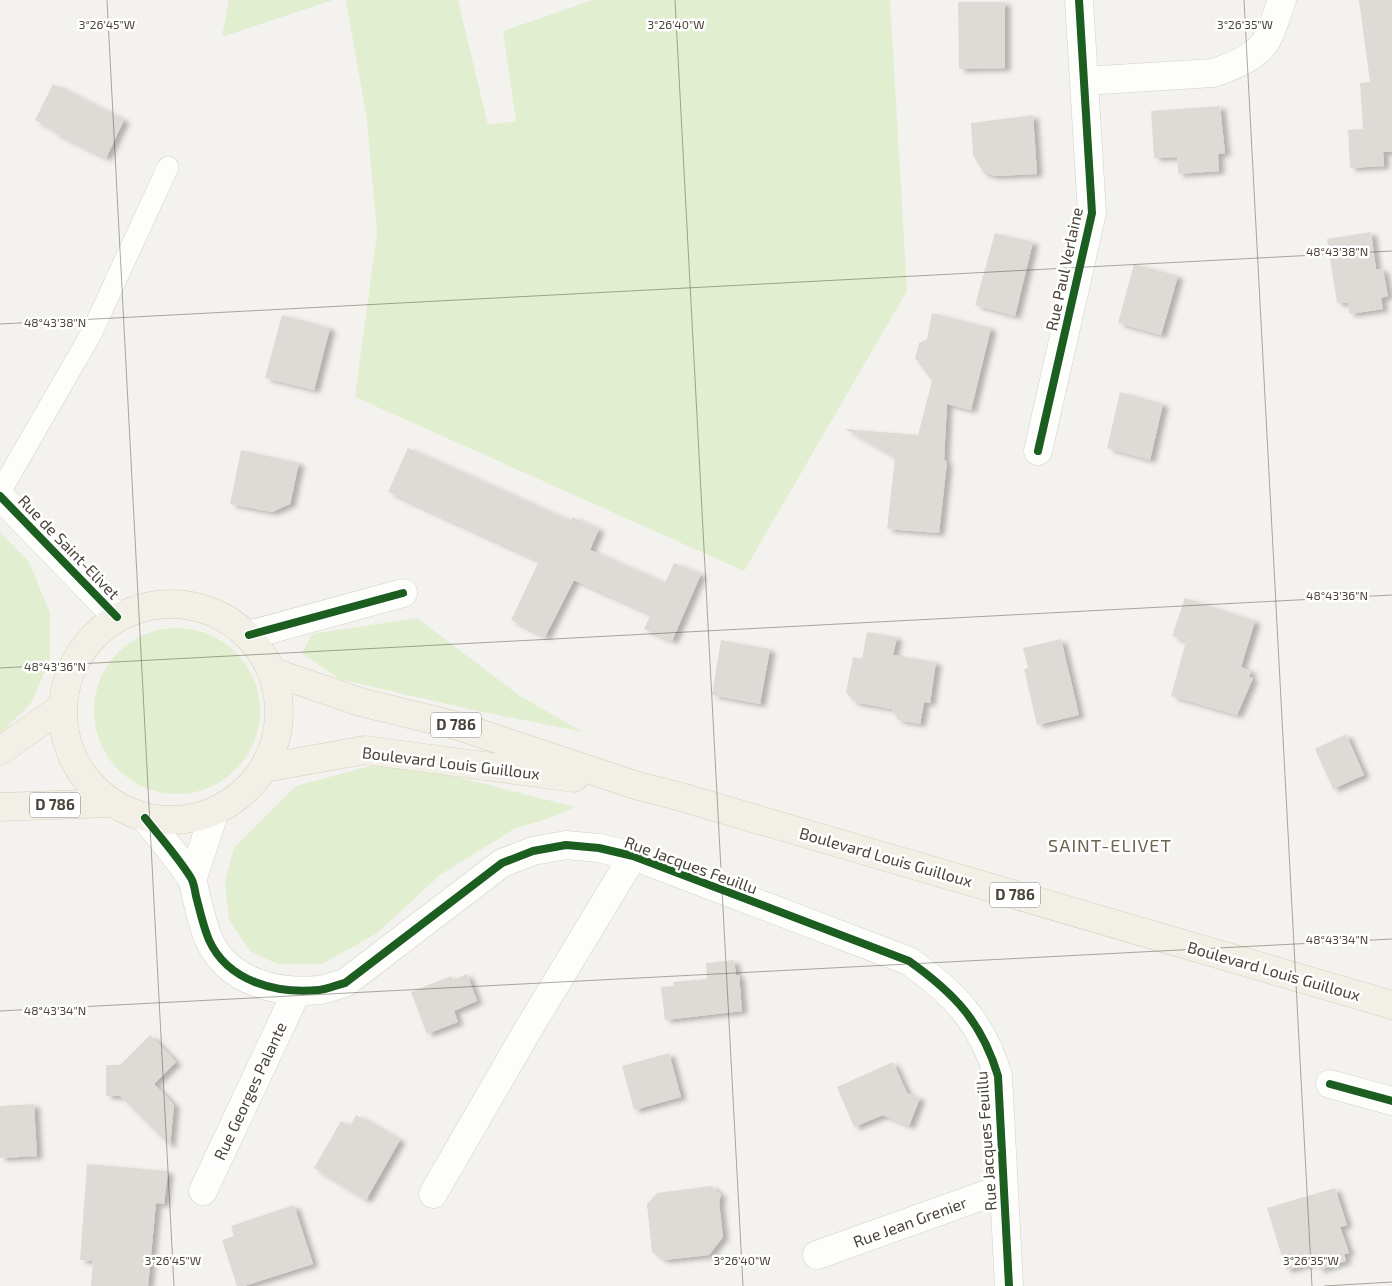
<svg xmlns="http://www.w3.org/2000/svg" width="1392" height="1286" font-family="'Exo 2',sans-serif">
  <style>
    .green { fill: #e1eecf }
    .building { fill: #dedbd6; filter: url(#shadow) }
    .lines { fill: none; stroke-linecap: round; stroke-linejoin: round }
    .lane-casing { stroke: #d2d0cb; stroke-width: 22 }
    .street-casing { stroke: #d2d0cb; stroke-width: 29 }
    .primary-casing { stroke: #d6cebb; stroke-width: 29 }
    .lane { stroke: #fdfdfc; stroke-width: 21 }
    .street { stroke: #fdfdfc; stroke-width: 28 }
    .primary { stroke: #f2efe6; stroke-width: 28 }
    .cycleway-casing { stroke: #fff; stroke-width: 11 }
    .cycleway { stroke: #1b5e20; stroke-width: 8 }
    .ticks { fill: none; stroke: #4b4439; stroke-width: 1; stroke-opacity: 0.45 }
    .labels { text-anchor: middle; stroke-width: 5; stroke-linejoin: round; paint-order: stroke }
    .shield { fill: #fff; stroke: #817c74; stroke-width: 1 }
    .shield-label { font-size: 15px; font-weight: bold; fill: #4b4439 }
    .street-label { font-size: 16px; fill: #4b4439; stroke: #fff }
    .neighbourhood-label { font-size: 18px; letter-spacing: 1px; fill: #6e6250; stroke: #fff }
    .ticks-label { font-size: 12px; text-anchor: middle; fill: #4b4439; stroke: #fff; stroke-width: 5; stroke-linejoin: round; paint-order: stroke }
  </style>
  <defs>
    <filter id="shadow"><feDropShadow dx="5.5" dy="3" stdDeviation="2.5" flood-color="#0004"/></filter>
  </defs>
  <rect width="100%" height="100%" fill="#f4f2ee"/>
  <path class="green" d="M 229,0 L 333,0 L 222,37 Z
    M 346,0 L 458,0 L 488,125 L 516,121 L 503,31 L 593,0 L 890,0 L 907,291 L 744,571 L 355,397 L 377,233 L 367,120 Z
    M 0,532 L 29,562 L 50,613 L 50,659 L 31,703 L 0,734 Z
    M 417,618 L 520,696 L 583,732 L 473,710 L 339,679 L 302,653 L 312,634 Z
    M94 711a83 83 0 1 1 166 0a83 83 0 1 1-166 0Z
    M 374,765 L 433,771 L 575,807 L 546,819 L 514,829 L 440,875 L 376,934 L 322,964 L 277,964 L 250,951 L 229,920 L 225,882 L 234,848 L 296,786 Z"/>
  <path class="building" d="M 1359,0 L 1392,0 L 1392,152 L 1383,152 L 1384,166 L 1350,168 L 1348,130 L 1363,129 L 1360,83 L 1370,82 Z
    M 958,2 L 1005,2 L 1005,68 L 959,69 Z
    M 53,84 L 124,120 L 106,158 L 53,132 L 54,130 L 35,120 Z
    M 1220,106 L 1225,153 L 1218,154 L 1219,171 L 1178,174 L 1177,157 L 1154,158 L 1151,111 Z
    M 1033,115 L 1037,174 L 991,176 L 991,174 L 984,174 L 973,155 L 971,123 Z
    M 1371,232 L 1376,269 L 1383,269 L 1388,296 L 1381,298 L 1383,309 L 1349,314 L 1348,303 L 1337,303 L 1327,239 Z
    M 995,233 L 1033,242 L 1015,316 L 975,305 Z
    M 1134,264 L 1178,276 L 1161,335 L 1118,323 Z
    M 932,313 L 991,328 L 971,410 L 947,404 L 944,460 L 947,462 L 939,533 L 887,529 L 895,457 L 845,429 L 918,435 L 932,381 L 915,358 L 919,343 L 927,339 Z
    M 282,315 L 330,328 L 314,390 L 265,378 Z
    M 1120,392 L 1163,404 L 1150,460 L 1107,448 Z
    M 408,448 L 570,521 L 572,517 L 599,529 L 590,550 L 665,583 L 674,563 L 701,574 L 672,641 L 644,629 L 651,614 L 574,580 L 545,637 L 511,620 L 539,561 L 388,492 Z
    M 241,450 L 299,463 L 290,504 L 272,512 L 230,504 Z
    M 1185,598 L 1255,621 L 1241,667 L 1251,671 L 1249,677 L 1253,678 L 1237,715 L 1171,696 L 1186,641 L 1172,636 Z
    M 867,632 L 897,637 L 893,655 L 936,662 L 930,703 L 924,702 L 920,724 L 898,720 L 892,709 L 854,702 L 846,692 L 853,657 L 862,659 Z
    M 1061,639 L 1079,715 L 1037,725 L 1024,669 L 1028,668 L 1023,648 Z
    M 721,640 L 770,649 L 760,704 L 712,695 Z
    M 1346,734 L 1364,775 L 1333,789 L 1315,749 Z
    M 734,960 L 736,975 L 739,975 L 742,1011 L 665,1020 L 661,987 L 674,986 L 673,982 L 707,979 L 706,963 Z
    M 467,974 L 477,1001 L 454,1011 L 458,1022 L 427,1034 L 411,992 L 451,976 L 453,980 Z
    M 150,1035 L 176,1062 L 154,1084 L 174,1105 L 170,1146 L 120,1096 L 106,1096 L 106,1065 L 120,1065 Z
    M 669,1053 L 681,1097 L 634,1110 L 622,1066 Z
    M 893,1062 L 907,1093 L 920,1098 L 909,1126 L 883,1115 L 854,1127 L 837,1087 Z
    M 34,1104 L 37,1156 L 0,1158 L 0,1106 Z
    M 356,1115 L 400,1140 L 366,1200 L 314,1168 L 341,1121 L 350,1126 Z
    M 87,1164 L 168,1171 L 164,1204 L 156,1203 L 148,1286 L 91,1286 L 93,1261 L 80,1260 Z
    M 711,1186 L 721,1195 L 719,1202 L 723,1237 L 709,1255 L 664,1260 L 652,1252 L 647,1204 L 657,1193 Z
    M 1335,1188 L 1347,1225 L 1340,1227 L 1349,1253 L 1344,1254 L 1346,1261 L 1319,1270 L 1316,1262 L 1286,1270 L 1267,1208 Z
    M 294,1205 L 313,1264 L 244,1286 L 237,1286 L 222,1240 L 234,1236 L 231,1226 Z"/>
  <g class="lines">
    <g class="lane-casing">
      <path id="lane" d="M 0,492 L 91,334 L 168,167"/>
    </g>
    <g class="street-casing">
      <path id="street" d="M 1084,81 L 1213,73 C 1231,67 1252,59 1264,44 C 1272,34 1277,12 1282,0
        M 1038,451 L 1092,213 L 1079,0
        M 0,496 L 117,617
        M 249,635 L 403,593
        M 145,818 C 160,837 178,857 191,878 C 194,883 195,891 196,896 C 200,911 203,926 209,940 C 228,982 277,994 319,990 C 328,989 336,985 345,983 L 502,863 L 533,851 L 566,845 L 599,848 L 633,856 L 909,961 C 954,993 982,1022 998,1076 L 1009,1286
        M 192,880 L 215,811
        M 1330,1084 L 1392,1101
        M 203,1191 L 297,991
        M 433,1194 L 526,1033 L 633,856
        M 817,1255 L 1004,1188"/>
    </g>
    <g class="primary-casing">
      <path id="primary" d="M63 712a108 108 0 1 1 216 0a108 108 0 1 1-216 0Z
        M 273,672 L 360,702 L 458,726 L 638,786 L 674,795 L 1392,1005
        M 0,751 L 62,707
        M 265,768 L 365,750 L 574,778
        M 0,807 L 111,803"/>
    </g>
    <use href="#lane" class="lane"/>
    <use href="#street" class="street"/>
    <use href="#primary" class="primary"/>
    <g class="cycleway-casing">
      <path id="cycleway" d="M 1038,451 L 1092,213 L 1079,0
        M 0,496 L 117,617
        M 249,635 L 403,593
        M 145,818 C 160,837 178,857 191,878 C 194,883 195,891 196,896 C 200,911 203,926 209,940 C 228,982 277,994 319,990 C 328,989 336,985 345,983 L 502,863 L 533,851 L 566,845 L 599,848 L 633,856 L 909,961 C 954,993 982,1022 998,1076 L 1009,1286
        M 1330,1084 L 1392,1101"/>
    </g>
    <use href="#cycleway" class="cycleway"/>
  </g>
  <path class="ticks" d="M 107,0 L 174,1286M 675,0 L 743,1286M 1244,0 L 1312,1286M 0,324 L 1392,251M 0,668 L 1392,595M 0,1011 L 1392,939M 1324,1286 L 1392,1282"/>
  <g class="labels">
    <g class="shield">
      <rect x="431" y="712.5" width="50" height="25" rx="4"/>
      <rect x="30" y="792.5" width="50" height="25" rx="4"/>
      <rect x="990" y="882.5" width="50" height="25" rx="4"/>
    </g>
    <g class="shield-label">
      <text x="456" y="730">D 786</text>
      <text x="55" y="810">D 786</text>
      <text x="1015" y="900">D 786</text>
    </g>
    <g class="street-label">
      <text transform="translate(1064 269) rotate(-78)" y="6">Rue Paul Verlaine</text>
      <text transform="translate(69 547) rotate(46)" y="6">Rue de Saint-Elivet</text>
      <text transform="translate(451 763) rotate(7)" y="6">Boulevard Louis Guilloux</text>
      <text transform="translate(886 857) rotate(16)" y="6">Boulevard Louis Guilloux</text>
      <text transform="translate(691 865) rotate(20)" y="6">Rue Jacques Feuillu</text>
      <text transform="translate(1274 971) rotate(16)" y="6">Boulevard Louis Guilloux</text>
      <text transform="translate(250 1091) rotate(-65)" y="6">Rue Georges Palante</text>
      <text transform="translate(986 1141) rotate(-94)" y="6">Rue Jacques Feuillu</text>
      <text transform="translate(910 1222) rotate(-20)" y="6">Rue Jean Grenier</text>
    </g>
    <g class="neighbourhood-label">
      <text x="1110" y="852">SAINT-ELIVET</text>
    </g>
  </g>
  <g class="ticks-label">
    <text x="107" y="29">3°26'45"W</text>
    <text x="676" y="29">3°26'40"W</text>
    <text x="1245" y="29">3°26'35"W</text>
    <text x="1337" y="256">48°43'38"N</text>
    <text x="55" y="327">48°43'38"N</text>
    <text x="1337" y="600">48°43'36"N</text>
    <text x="55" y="671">48°43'36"N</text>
    <text x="1337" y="944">48°43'34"N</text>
    <text x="55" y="1015">48°43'34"N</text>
    <text x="173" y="1265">3°26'45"W</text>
    <text x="742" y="1265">3°26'40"W</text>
    <text x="1311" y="1265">3°26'35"W</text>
  </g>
</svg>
